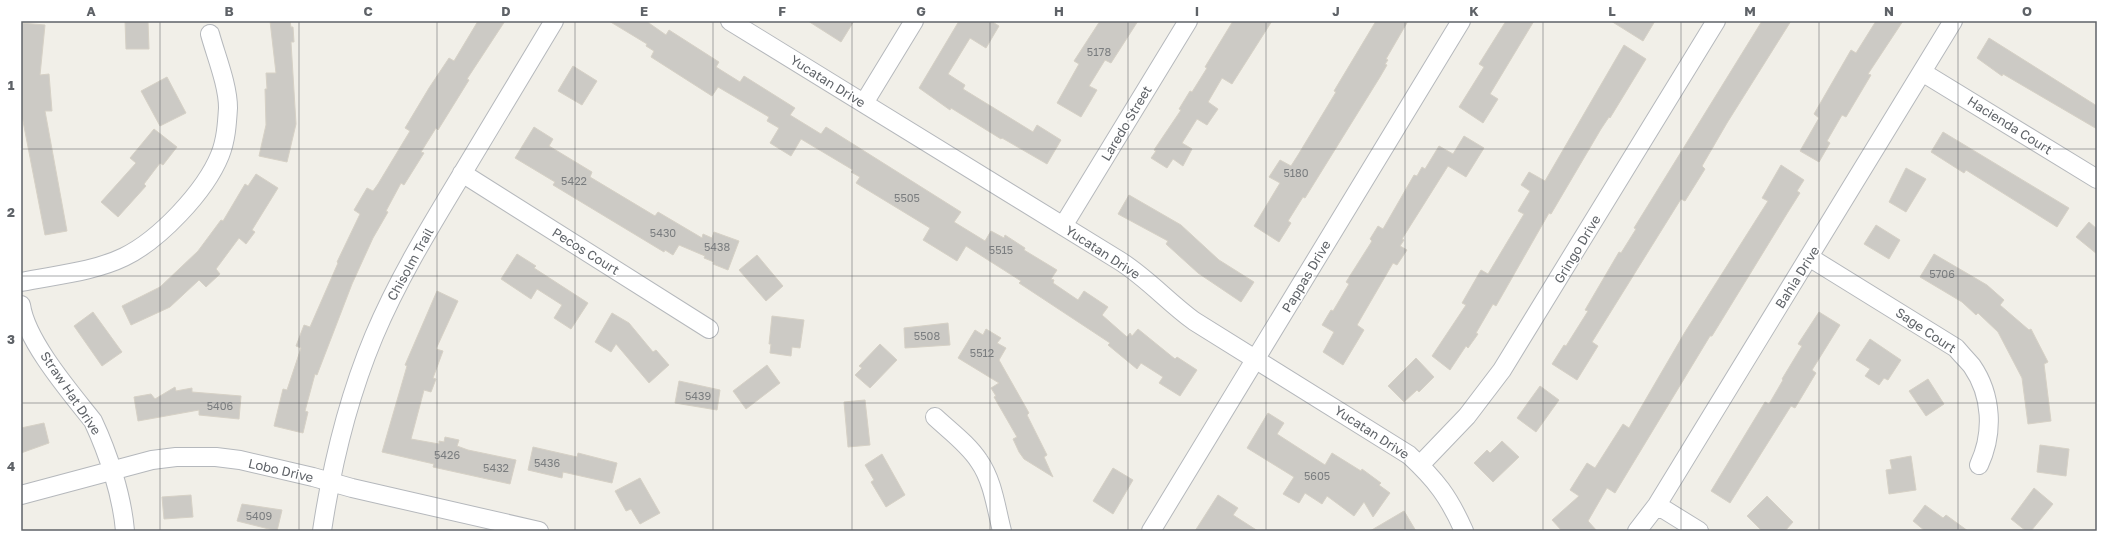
<svg xmlns="http://www.w3.org/2000/svg" width="2118" height="552" font-family="'Golos Text',sans-serif">
  <style>
    .building { fill: #cccac5; stroke: #d6d1c6 }
    .lines { fill: none; stroke-linecap: round; stroke-linejoin: round }
    .minor-casing { stroke: #b5b8bc; stroke-width: 20 }
    .minor { stroke: #fff; stroke-width: 18 }
    .grid { fill: none; stroke: #5f6368; stroke-width: 1; stroke-opacity: 0.55 }
    .labels { text-anchor: middle; stroke-width: 3; stroke-linejoin: round; paint-order: stroke }
    .number-label { font-size: 11px; fill: #7a7d7f }
    .street-label { font-size: 13px; fill: #5f6368; stroke: #fff }
    .neatline { fill: none; stroke: #5f6368; stroke-width: 1.5 }
    .grid-label { font-size: 13px; text-anchor: middle; font-weight: bold; fill: #5f6368 }
  </style>
  <rect width="100%" height="100%" fill="#f1efe8"/>
  <path class="building" d="M 125,21 L 148,21 L 149,49 L 126,49 Z
    M 270,21 L 290,21 L 291,27 L 293,27 L 294,42 L 291,42 L 296,124 L 287,162 L 259,156 L 266,125 L 265,89 L 267,89 L 266,73 L 276,73 Z
    M 478,21 L 505,21 L 467,79 L 469,80 L 438,130 L 436,128 L 421,152 L 424,153 L 404,185 L 401,183 L 386,211 L 388,212 L 373,238 L 352,284 L 317,375 L 315,374 L 305,411 L 308,412 L 303,433 L 274,426 L 283,389 L 287,390 L 301,348 L 296,346 L 304,325 L 310,327 L 338,263 L 337,262 L 360,214 L 354,210 L 367,188 L 373,191 L 378,184 L 410,131 L 405,128 L 429,88 L 449,58 L 454,61 Z
    M 609,21 L 646,21 L 666,35 L 669,30 L 719,62 L 716,67 L 740,82 L 744,76 L 795,108 L 790,115 L 821,134 L 826,127 L 961,212 L 954,222 L 985,241 L 991,231 L 1004,238 L 1005,235 L 1025,248 L 1024,250 L 1057,270 L 1051,279 L 1054,280 L 1053,283 L 1078,300 L 1084,291 L 1108,307 L 1102,315 L 1127,337 L 1130,333 L 1132,336 L 1138,329 L 1175,359 L 1177,357 L 1197,370 L 1180,396 L 1159,383 L 1163,377 L 1141,363 L 1137,369 L 1108,345 L 1110,343 L 1019,283 L 1021,281 L 966,246 L 957,261 L 923,240 L 930,228 L 856,183 L 860,177 L 851,172 L 853,170 L 801,139 L 791,156 L 770,143 L 779,128 L 767,121 L 769,117 L 718,87 L 712,96 L 651,57 L 654,51 L 646,46 L 647,44 Z
    M 808,21 L 854,21 L 841,42 Z
    M 959,21 L 991,21 L 999,26 L 986,48 L 970,38 L 948,74 L 965,85 L 963,89 L 1033,132 L 1037,125 L 1061,140 L 1047,164 L 1002,138 L 1001,139 L 951,108 L 950,110 L 919,88 Z
    M 1100,21 L 1138,21 L 1111,63 L 1105,60 L 1089,86 L 1097,90 L 1081,117 L 1057,103 L 1079,64 L 1074,61 Z
    M 1233,21 L 1272,21 L 1232,84 L 1222,78 L 1208,102 L 1218,109 L 1207,125 L 1197,119 L 1182,143 L 1192,149 L 1183,166 L 1173,159 L 1167,168 L 1151,158 L 1156,151 L 1154,150 L 1181,110 L 1179,109 L 1190,91 L 1192,92 L 1207,68 L 1205,67 Z
    M 1376,21 L 1408,21 L 1386,59 L 1388,60 L 1385,64 L 1387,65 L 1380,77 L 1305,198 L 1303,197 L 1288,221 L 1291,223 L 1279,242 L 1254,226 L 1280,183 L 1269,177 L 1280,160 L 1291,166 L 1298,155 L 1336,92 L 1334,91 Z
    M 1506,21 L 1534,21 L 1490,94 L 1498,99 L 1483,123 L 1459,107 L 1484,67 L 1479,64 Z
    M 1611,21 L 1655,21 L 1643,41 Z
    M 1762,21 L 1791,21 L 1727,123 L 1702,166 L 1705,169 L 1685,201 L 1681,199 L 1592,342 L 1598,346 L 1577,380 L 1552,364 L 1564,345 L 1566,346 L 1588,311 L 1585,310 L 1619,252 L 1621,253 L 1636,229 L 1634,228 Z
    M 1876,21 L 1903,21 L 1868,74 L 1871,75 L 1846,117 L 1842,115 L 1827,141 L 1830,143 L 1819,162 L 1800,151 L 1819,118 L 1814,114 L 1851,50 L 1856,53 Z
    M 21,23 L 45,25 L 40,75 L 49,74 L 52,111 L 45,111 L 67,231 L 45,235 L 22,116 Z
    M 1989,38 L 2097,106 L 2097,129 L 2003,74 L 2002,76 L 1977,58 Z
    M 1624,45 L 1646,59 L 1610,118 L 1609,117 L 1601,129 L 1551,214 L 1549,213 L 1496,306 L 1493,304 L 1476,333 L 1478,334 L 1468,348 L 1466,346 L 1450,370 L 1432,356 L 1466,305 L 1462,303 L 1481,270 L 1488,274 L 1524,214 L 1518,211 L 1530,191 L 1521,185 L 1529,172 L 1545,181 Z
    M 573,66 L 597,81 L 582,105 L 558,91 Z
    M 167,77 L 186,113 L 160,126 L 141,91 Z
    M 534,127 L 553,139 L 549,146 L 592,172 L 590,177 L 655,216 L 658,212 L 702,238 L 703,234 L 712,238 L 714,232 L 739,241 L 728,270 L 713,264 L 714,262 L 704,258 L 705,256 L 679,245 L 673,255 L 665,250 L 664,252 L 553,185 L 555,182 L 515,158 Z
    M 154,129 L 177,147 L 163,165 L 160,163 L 144,184 L 146,186 L 118,217 L 101,202 L 136,163 L 130,158 Z
    M 1943,132 L 2069,208 L 2057,227 L 1966,170 L 1964,173 L 1931,152 Z
    M 1464,136 L 1484,148 L 1466,177 L 1448,166 L 1402,239 L 1404,240 L 1400,246 L 1407,250 L 1397,265 L 1393,263 L 1357,325 L 1364,330 L 1343,365 L 1323,352 L 1334,332 L 1322,325 L 1331,310 L 1333,311 L 1349,284 L 1346,282 L 1372,241 L 1370,239 L 1378,226 L 1383,229 L 1414,175 L 1417,176 L 1422,167 L 1425,169 L 1439,146 L 1453,154 Z
    M 1781,165 L 1804,180 L 1797,191 L 1800,193 L 1788,212 L 1712,336 L 1710,336 L 1615,493 L 1607,488 L 1588,521 L 1597,531 L 1562,531 L 1552,520 L 1579,496 L 1570,490 L 1587,463 L 1595,468 L 1623,424 L 1629,428 L 1685,332 L 1768,201 L 1762,198 Z
    M 1906,168 L 1926,179 L 1906,212 L 1889,202 Z
    M 256,174 L 278,188 L 252,230 L 255,232 L 246,244 L 239,238 L 216,269 L 220,274 L 206,287 L 199,280 L 170,307 L 131,325 L 122,306 L 160,287 L 198,251 L 221,220 L 223,221 L 245,184 L 248,186 Z
    M 1129,195 L 1181,225 L 1219,260 L 1254,282 L 1241,302 L 1198,273 L 1166,244 L 1168,241 L 1118,214 Z
    M 2089,222 L 2097,229 L 2097,254 L 2076,237 Z
    M 1876,225 L 1900,240 L 1889,259 L 1864,244 Z
    M 517,254 L 536,266 L 534,268 L 588,303 L 571,329 L 554,318 L 562,305 L 537,289 L 531,299 L 501,279 Z
    M 1934,254 L 1987,285 L 2004,300 L 2000,305 L 2029,330 L 2031,329 L 2048,362 L 2044,364 L 2051,421 L 2028,424 L 2022,378 L 1998,332 L 1978,313 L 1976,315 L 1962,302 L 1920,277 Z
    M 757,255 L 783,286 L 766,301 L 739,270 Z
    M 437,291 L 458,301 L 436,349 L 443,351 L 433,378 L 436,379 L 431,392 L 424,390 L 411,439 L 439,444 L 439,441 L 444,442 L 445,437 L 459,440 L 457,446 L 468,450 L 516,460 L 510,484 L 433,467 L 434,464 L 382,452 L 407,366 L 405,365 Z
    M 93,312 L 122,352 L 102,366 L 74,326 Z
    M 1819,312 L 1840,325 L 1812,370 L 1816,373 L 1795,408 L 1791,406 L 1730,503 L 1711,491 L 1765,402 L 1769,404 L 1783,380 L 1782,379 L 1802,346 L 1798,344 Z
    M 612,313 L 629,323 L 653,352 L 656,350 L 669,365 L 649,383 L 616,344 L 611,352 L 595,342 Z
    M 772,316 L 804,320 L 800,348 L 792,347 L 791,356 L 770,353 L 771,344 L 769,344 Z
    M 948,323 L 950,345 L 905,348 L 904,328 Z
    M 986,329 L 1001,338 L 997,343 L 1006,348 L 999,360 L 1029,413 L 1027,415 L 1047,455 L 1044,457 L 1053,477 L 1024,459 L 1019,452 L 1013,439 L 1017,437 L 994,397 L 996,396 L 991,388 L 999,383 L 958,358 L 975,330 L 983,335 Z
    M 1870,339 L 1901,360 L 1888,380 L 1884,378 L 1879,385 L 1865,376 L 1870,369 L 1856,360 Z
    M 880,344 L 897,360 L 870,388 L 855,375 L 862,368 L 859,366 Z
    M 1416,358 L 1434,377 L 1419,392 L 1417,390 L 1404,402 L 1388,386 Z
    M 767,365 L 780,383 L 746,409 L 733,391 Z
    M 1928,379 L 1944,404 L 1926,416 L 1909,391 Z
    M 679,381 L 720,390 L 717,410 L 675,403 Z
    M 1540,386 L 1559,400 L 1536,432 L 1517,418 Z
    M 175,387 L 176,391 L 192,388 L 192,392 L 241,396 L 239,419 L 199,415 L 199,410 L 138,421 L 134,397 L 151,394 L 155,399 Z
    M 865,400 L 870,445 L 848,447 L 844,402 Z
    M 1268,413 L 1284,423 L 1277,434 L 1294,445 L 1325,465 L 1332,453 L 1361,471 L 1362,469 L 1381,483 L 1379,485 L 1390,493 L 1373,517 L 1364,502 L 1354,516 L 1327,496 L 1322,504 L 1305,493 L 1299,503 L 1283,494 L 1294,477 L 1247,448 Z
    M 44,423 L 49,443 L 21,453 L 21,428 Z
    M 1502,441 L 1519,457 L 1493,482 L 1474,463 L 1487,450 L 1490,453 Z
    M 2040,445 L 2069,449 L 2066,476 L 2037,472 Z
    M 533,447 L 577,457 L 578,453 L 617,463 L 612,483 L 563,472 L 562,478 L 528,470 Z
    M 882,454 L 905,495 L 886,507 L 871,482 L 874,480 L 865,465 Z
    M 1911,456 L 1916,490 L 1889,494 L 1886,470 L 1892,469 L 1890,460 Z
    M 1113,468 L 1133,480 L 1113,514 L 1093,501 Z
    M 640,478 L 660,513 L 640,524 L 631,509 L 626,511 L 615,491 Z
    M 2034,488 L 2053,504 L 2031,531 L 2026,531 L 2011,519 Z
    M 191,495 L 193,517 L 164,519 L 162,497 Z
    M 1218,495 L 1238,508 L 1233,515 L 1258,531 L 1195,531 Z
    M 1767,496 L 1793,522 L 1785,531 L 1762,531 L 1747,516 Z
    M 242,504 L 282,510 L 277,531 L 237,521 Z
    M 1925,505 L 1943,518 L 1946,515 L 1968,531 L 1925,531 L 1913,521 Z
    M 1404,511 L 1416,531 L 1370,531 Z"/>
  <g class="lines">
    <g class="minor-casing">
      <path id="minor" d="M 730,21 L 1120,261 C 1147,278 1168,302 1194,321 L 1409,455 C 1436,480 1449,497 1464,531
        M 1922,72 L 2097,179
        M 864,103 L 914,21
        M 462,173 L 709,329
        M 1063,226 L 1188,21
        M 1809,257 L 1956,348 C 1961,354 1967,360 1972,366 C 1992,395 1994,433 1979,465
        M 21,282 C 55,275 93,272 124,257 C 159,240 205,192 220,155 C 226,140 227,124 228,108 C 228,85 216,56 210,34
        M 21,305 C 26,341 70,392 93,421 C 108,453 122,495 125,531
        M 935,417 C 950,431 968,444 979,461 C 993,481 996,508 1002,531
        M 1420,465 L 1467,416 L 1502,370 L 1716,21
        M 21,495 L 152,460 L 176,457 L 216,457 L 240,460 L 313,477 L 352,488 L 539,531
        M 1657,505 L 1699,531
        M 322,531 C 332,464 348,398 374,336 C 398,279 430,227 462,174 C 493,123 523,72 554,21
        M 1151,531 L 1461,21
        M 1637,531 L 1657,505 L 1953,21"/>
    </g>
    <use href="#minor" class="minor"/>
  </g>
  <path class="grid" d="M 160,21 L 160,531M 299,21 L 299,531M 437,21 L 437,531M 575,21 L 575,531M 713,21 L 713,531M 852,21 L 852,531M 990,21 L 990,531M 1128,21 L 1128,531M 1266,21 L 1266,531M 1405,21 L 1405,531M 1543,21 L 1543,531M 1681,21 L 1681,531M 1819,21 L 1819,531M 1958,21 L 1958,531M 21,149 L 2097,149M 21,276 L 2097,276M 21,403 L 2097,403"/>
  <g class="labels">
    <g class="number-label">
      <text x="1099" y="56">5178</text>
      <text x="1296" y="177">5180</text>
      <text x="574" y="185">5422</text>
      <text x="907" y="202">5505</text>
      <text x="663" y="237">5430</text>
      <text x="717" y="251">5438</text>
      <text x="1001" y="254">5515</text>
      <text x="1942" y="278">5706</text>
      <text x="927" y="340">5508</text>
      <text x="982" y="357">5512</text>
      <text x="698" y="400">5439</text>
      <text x="220" y="410">5406</text>
      <text x="447" y="459">5426</text>
      <text x="547" y="467">5436</text>
      <text x="496" y="472">5432</text>
      <text x="1317" y="480">5605</text>
      <text x="259" y="520">5409</text>
    </g>
    <g class="street-label">
      <text transform="translate(828 81) rotate(32)" y="5">Yucatan Drive</text>
      <text transform="translate(1126 123) rotate(-59)" y="5">Laredo Street</text>
      <text transform="translate(2010 125) rotate(32)" y="5">Hacienda Court</text>
      <text transform="translate(1577 249) rotate(-59)" y="5">Gringo Drive</text>
      <text transform="translate(586 251) rotate(32)" y="5">Pecos Court</text>
      <text transform="translate(1103 252) rotate(33)" y="5">Yucatan Drive</text>
      <text transform="translate(410 264) rotate(-61)" y="5">Chisolm Trail</text>
      <text transform="translate(1306 276) rotate(-59)" y="5">Pappas Drive</text>
      <text transform="translate(1797 277) rotate(-58)" y="5">Bahia Drive</text>
      <text transform="translate(1926 330) rotate(34)" y="5">Sage Court</text>
      <text transform="translate(71 393) rotate(56)" y="5">Straw Hat Drive</text>
      <text transform="translate(1372 432) rotate(33)" y="5">Yucatan Drive</text>
      <text transform="translate(281 470) rotate(13)" y="5">Lobo Drive</text>
    </g>
  </g>
  <rect width="2118" height="552" fill="none" stroke="#ffffff" stroke-width="44"/>
  <rect x="22" y="22" width="2074" height="508" class="neatline"/>
  <g class="grid-label">
    <text x="91" y="16">A</text>
    <text x="229" y="16">B</text>
    <text x="368" y="16">C</text>
    <text x="506" y="16">D</text>
    <text x="644" y="16">E</text>
    <text x="782" y="16">F</text>
    <text x="921" y="16">G</text>
    <text x="1059" y="16">H</text>
    <text x="1197" y="16">I</text>
    <text x="1336" y="16">J</text>
    <text x="1474" y="16">K</text>
    <text x="1612" y="16">L</text>
    <text x="1750" y="16">M</text>
    <text x="1889" y="16">N</text>
    <text x="2027" y="16">O</text>
    <text x="11" y="90">1</text>
    <text x="11" y="217">2</text>
    <text x="11" y="344">3</text>
    <text x="11" y="471">4</text>
  </g>
</svg>
